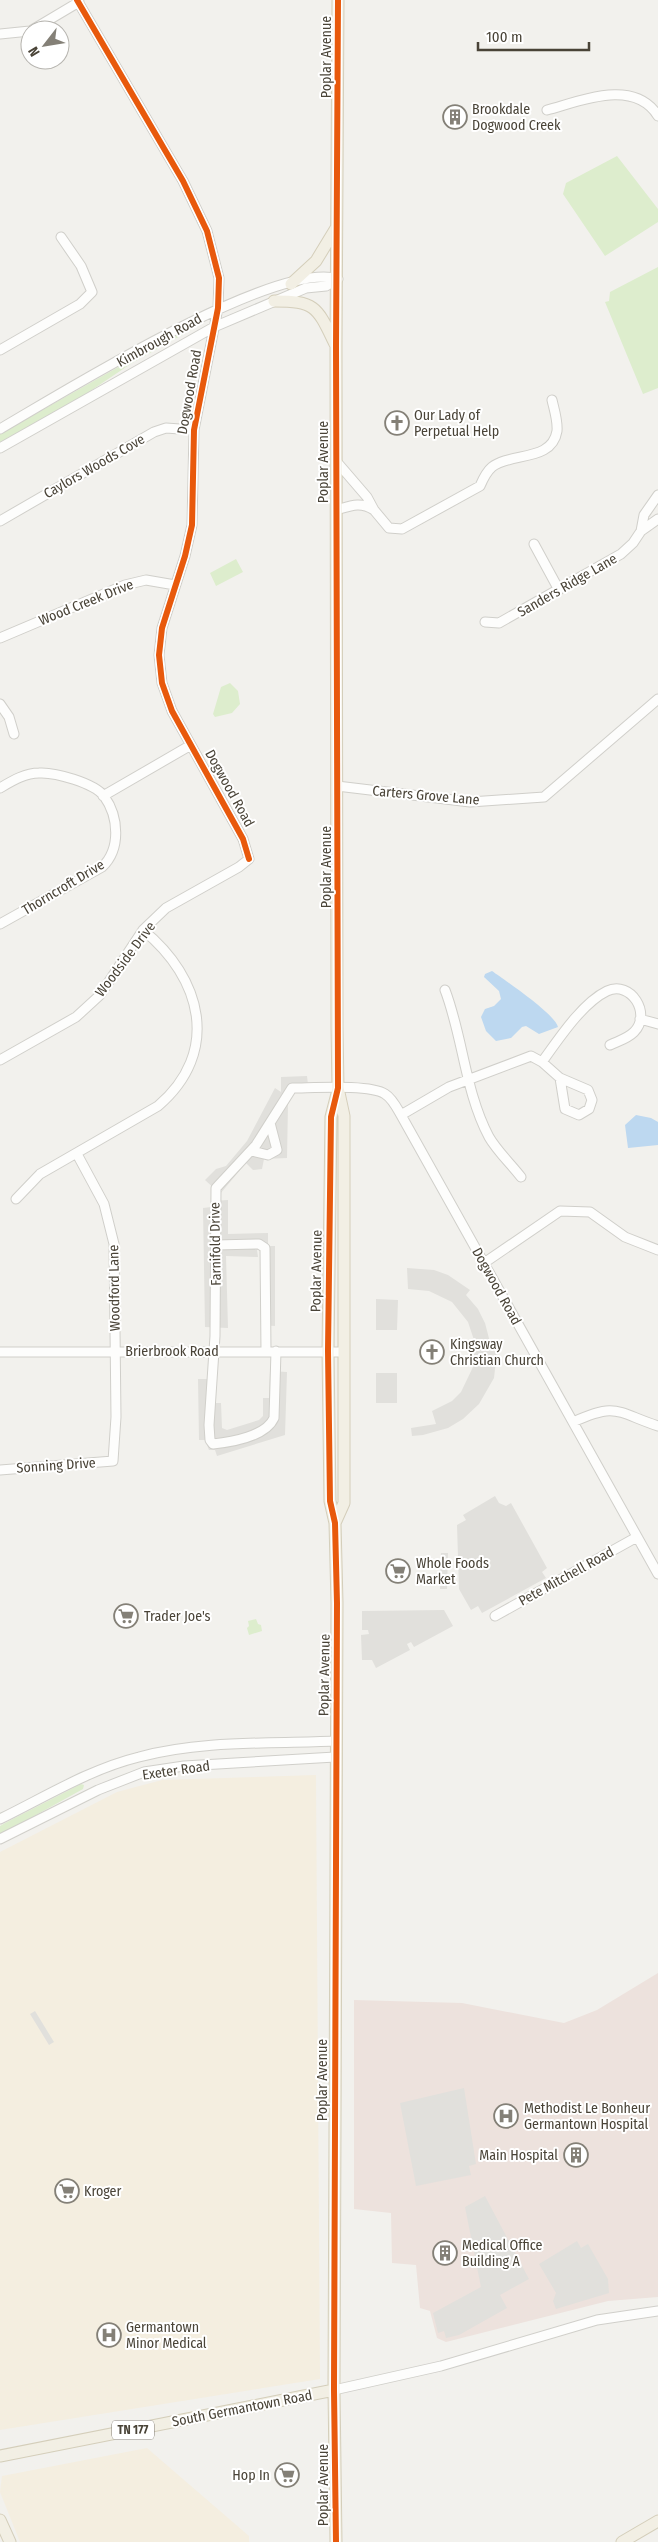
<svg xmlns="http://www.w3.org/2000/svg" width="658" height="2542" font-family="'Fira Sans Condensed',sans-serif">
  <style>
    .commercial { fill: #f4eee0 }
    .medical { fill: #ede2dd }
    .green { fill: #ddedcd }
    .parking { fill: #e1e0dc }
    .water { fill: #bdd8f0 }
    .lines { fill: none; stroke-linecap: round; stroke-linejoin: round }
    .minor-casing { stroke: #d0cfca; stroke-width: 11 }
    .major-casing { stroke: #d4ceba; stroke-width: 13 }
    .minor { stroke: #fdfdfc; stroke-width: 9 }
    .major { stroke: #f2efe4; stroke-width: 11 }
    .cycleway-casing { stroke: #fff; stroke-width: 9 }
    .cycleway { stroke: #e8590c; stroke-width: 6 }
    .labels { text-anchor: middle; stroke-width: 4; stroke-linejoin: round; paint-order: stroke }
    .shield { fill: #fff; stroke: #807b73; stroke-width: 1 }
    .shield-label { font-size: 12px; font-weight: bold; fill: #494337 }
    .street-label { font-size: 14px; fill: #494337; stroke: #fff }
    .poi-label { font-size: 14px; fill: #494337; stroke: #fff; text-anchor: start }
  </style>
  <rect width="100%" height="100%" fill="#f2f1ed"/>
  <path class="commercial" d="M 316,1775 L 320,2379 L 0,2430 L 0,1852 L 117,1792 L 162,1780 Z
    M 147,2448 L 249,2536 L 249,2542 L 20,2542 L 0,2492 L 2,2476 Z"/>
  <path class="medical" d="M 658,1973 L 658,2297 L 608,2301 L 446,2342 L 437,2338 L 430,2311 L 420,2308 L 416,2265 L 392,2263 L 391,2213 L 354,2209 L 354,2000 L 462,2003 L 564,2023 L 597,2010 Z"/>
  <path class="green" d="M 617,156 L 658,209 L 658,222 L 605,256 L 563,194 L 566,183 Z
    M 658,267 L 658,388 L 643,394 L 605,302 L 609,301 L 610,292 Z
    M 189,327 L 192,329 L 189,331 L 132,363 L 74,402 L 0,444 L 0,434 Z
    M 236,559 L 243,572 L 216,586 L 210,573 Z
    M 230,683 L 238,691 L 240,704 L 232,713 L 215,717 L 213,714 L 221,687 Z
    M 256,1619 L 258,1624 L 261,1625 L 262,1631 L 249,1635 L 247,1628 L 249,1626 L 248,1621 Z
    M 81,1784 L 84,1785 L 83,1789 L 0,1835 L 0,1826 L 5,1823 Z"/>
  <path class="parking" d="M 307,1076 L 309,1093 L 295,1092 L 290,1097 L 288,1104 L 287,1158 L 264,1159 L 262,1169 L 253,1170 L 246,1163 L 220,1194 L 205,1180 L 216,1169 L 226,1166 L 247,1141 L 275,1088 L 281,1092 L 281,1077 Z
    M 228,1200 L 228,1234 L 268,1233 L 268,1246 L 275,1246 L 275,1326 L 261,1325 L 260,1250 L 257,1250 L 258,1257 L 226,1256 L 228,1328 L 205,1327 L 203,1208 L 211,1207 L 212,1201 Z
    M 407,1268 L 434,1270 L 448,1275 L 470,1290 L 466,1295 L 478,1309 L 485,1323 L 492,1350 L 497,1351 L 494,1378 L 479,1404 L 463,1419 L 448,1428 L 423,1435 L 412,1436 L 411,1428 L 436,1424 L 432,1411 L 452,1401 L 461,1392 L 473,1367 L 475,1343 L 468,1322 L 452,1302 L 429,1291 L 408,1289 Z
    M 376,1299 L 398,1300 L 397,1330 L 376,1330 Z
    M 270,1371 L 287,1372 L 285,1435 L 217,1456 L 215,1450 L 209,1450 L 205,1440 L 199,1440 L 198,1379 L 214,1379 L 214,1403 L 221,1403 L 222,1428 L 227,1430 L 259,1420 L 263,1416 L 263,1398 L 269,1398 Z
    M 376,1373 L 397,1373 L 397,1403 L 376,1403 Z
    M 495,1496 L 499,1503 L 506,1506 L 511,1503 L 547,1568 L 542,1572 L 546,1578 L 482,1613 L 478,1606 L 471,1610 L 459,1589 L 457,1525 L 466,1520 L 463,1515 Z
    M 441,1553 L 448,1553 L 447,1589 L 440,1589 Z
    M 444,1610 L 453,1626 L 414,1647 L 411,1642 L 407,1644 L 410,1650 L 376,1668 L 372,1660 L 362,1660 L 361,1635 L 369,1634 L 368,1630 L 362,1630 L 362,1611 Z
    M 35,2011 L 54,2042 L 49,2045 L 30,2014 Z
    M 464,2088 L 476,2164 L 469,2166 L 471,2175 L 416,2186 L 400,2103 Z
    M 485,2196 L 529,2279 L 500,2295 L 507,2308 L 459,2335 L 446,2338 L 444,2331 L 438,2333 L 433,2313 L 481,2287 L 465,2207 Z
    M 577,2241 L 581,2248 L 588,2244 L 608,2279 L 609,2293 L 556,2309 L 553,2301 L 556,2293 L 539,2264 Z"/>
  <path class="water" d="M 492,971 C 506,981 555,1014 558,1027 L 539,1034 L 526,1026 L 522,1027 L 511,1038 L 496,1041 L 486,1031 L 481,1017 L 485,1009 L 494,1006 L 501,999 L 499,991 L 484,977 L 485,974 Z
    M 636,1115 L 651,1118 L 658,1122 L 658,1145 L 628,1148 L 625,1125 Z"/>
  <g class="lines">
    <g class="minor-casing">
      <path id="minor" d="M 32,30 L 79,2
        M 0,34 L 30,31
        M 547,110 C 581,101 634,78 658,116
        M 0,350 L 80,304 L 92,292 L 81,266 L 61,237
        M 0,429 C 60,394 277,259 338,279
        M 0,448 L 214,327 L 306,288 L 326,286 L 338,279
        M 658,495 L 644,515 L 641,531 L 658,519
        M 336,510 C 350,506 360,501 374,510 L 367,497 L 336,461
        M 374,510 L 389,528 L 402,529 L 480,486 C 483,479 486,472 492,467 C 511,452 552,462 557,431 C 558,421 554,409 552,400
        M 0,521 L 154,432 L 166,428 L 194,430
        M 534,544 L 559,590
        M 485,622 L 499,623 L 621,554 L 633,543 L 641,531
        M 0,638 L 125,585 L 146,580 L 175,585
        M 0,704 L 9,717 L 14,734
        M 337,786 L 470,802 L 544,797 L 658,699
        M 0,788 C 12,781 25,773 39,773 C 55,772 94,783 104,796 C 119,817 121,849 102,867 L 0,924
        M 103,796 L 191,745
        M 445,990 C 463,1037 465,1092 489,1137 C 497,1151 511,1164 521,1177
        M 640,1019 L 658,1024
        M 0,1060 L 76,1017 L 100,995 L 143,930 L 166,908 L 239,867 L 249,859 L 243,839 L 172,711 L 162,683 L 159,655 L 162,628 L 185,556 L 192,525 L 194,430 L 218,308 L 219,278 L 207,231 L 183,181 L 77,0
        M 542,1062 C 558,1040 582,1003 607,991 C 631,980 652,1014 634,1032 C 627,1039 618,1041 610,1045
        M 401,1115 L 449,1087 L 531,1056 L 542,1062 L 560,1078 L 565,1109 L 579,1115 L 589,1109 L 592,1100 L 588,1090 L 560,1078
        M 252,1151 L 268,1155 L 277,1150 L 270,1123
        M 16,1199 L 40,1174 L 158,1106 C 221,1052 202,978 143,930
        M 216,1245 L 259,1244 L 265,1248 L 266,1351
        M 484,1263 L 560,1211 L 590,1212 L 625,1237 L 658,1250
        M 276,1351 L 274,1418 C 266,1436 232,1442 213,1444 L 210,1440 L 209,1425 L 215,1336 L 216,1188 L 256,1145 L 292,1088 C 312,1088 370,1084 385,1094 C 392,1098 397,1108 401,1115 L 658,1574
        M 0,1352 L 344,1352
        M 573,1422 C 617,1402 616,1412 658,1426
        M 0,1470 L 113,1461 L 116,1417 L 114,1244 L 104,1204 L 77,1154
        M 495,1616 L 637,1537
        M 0,1819 C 45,1797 90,1769 139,1757 C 202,1740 270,1744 335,1741
        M 0,1839 L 98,1790 L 144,1772 L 184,1766 L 335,1757
        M 334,2390 L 441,2366 L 597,2320 L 658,2311"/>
    </g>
    <g class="major-casing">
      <path id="major" d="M 291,284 L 316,261 L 336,228
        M 274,301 C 316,301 317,307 335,344
        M 335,1523 L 344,1503 L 344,1116 L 338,1088 L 337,1027 L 336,346 L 338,0
        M 0,2456 L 334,2390
        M 0,2520 L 10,2542
        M 336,2542 L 334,2390 L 337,1603 L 335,1523 L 330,1501 L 328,1351 L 331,1117 L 338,1090
        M 622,2542 L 658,2521"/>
    </g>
    <use href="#minor" class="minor"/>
    <use href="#major" class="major"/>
    <g class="cycleway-casing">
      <path id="cycleway" d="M 77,0 L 183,181 L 207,231 L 219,278 L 218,308 L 194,430 L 192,525 L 185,556 L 162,628 L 159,655 L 162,683 L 172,711 L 243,839 L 249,859
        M 336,2542 L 334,2390 L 337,1603 L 335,1523 L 330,1501 L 328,1351 L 331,1117 L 338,1088 L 336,346 L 338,0"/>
    </g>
    <use href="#cycleway" class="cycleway"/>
  </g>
  <defs>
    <g id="building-ring" transform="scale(1.25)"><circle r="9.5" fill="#fff" stroke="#848077" stroke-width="1.5"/><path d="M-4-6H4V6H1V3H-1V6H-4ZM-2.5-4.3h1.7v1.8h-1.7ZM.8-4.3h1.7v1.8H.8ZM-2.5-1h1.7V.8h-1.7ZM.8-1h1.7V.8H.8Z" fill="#848077"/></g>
    <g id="church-ring" transform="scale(1.25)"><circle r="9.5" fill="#fff" stroke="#848077" stroke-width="1.5"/><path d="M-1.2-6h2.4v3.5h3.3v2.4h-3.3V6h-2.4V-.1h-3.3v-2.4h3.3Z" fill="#848077"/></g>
    <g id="supermarket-ring" transform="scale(1.25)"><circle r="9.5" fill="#fff" stroke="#848077" stroke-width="1.5"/><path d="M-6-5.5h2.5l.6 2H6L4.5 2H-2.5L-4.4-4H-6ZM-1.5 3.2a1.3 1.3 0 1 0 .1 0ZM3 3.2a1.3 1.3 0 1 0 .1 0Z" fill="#848077"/></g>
    <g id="hospital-ring" transform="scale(1.25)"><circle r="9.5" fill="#fff" stroke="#848077" stroke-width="1.5"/><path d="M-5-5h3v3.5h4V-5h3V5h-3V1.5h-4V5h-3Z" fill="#848077"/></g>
  </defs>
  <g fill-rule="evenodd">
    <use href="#building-ring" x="455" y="117"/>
    <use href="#church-ring" x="397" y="423"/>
    <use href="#church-ring" x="432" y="1352"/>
    <use href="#supermarket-ring" x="398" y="1571"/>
    <use href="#supermarket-ring" x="126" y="1616"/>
    <use href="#hospital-ring" x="506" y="2116"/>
    <use href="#building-ring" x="576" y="2155"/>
    <use href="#supermarket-ring" x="67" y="2191"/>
    <use href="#building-ring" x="445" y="2253"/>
    <use href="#hospital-ring" x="109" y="2335"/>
    <use href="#supermarket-ring" x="287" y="2475"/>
  </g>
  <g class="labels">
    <rect class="shield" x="112" y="2420.5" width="42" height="19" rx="4"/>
    <g class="shield-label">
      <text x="133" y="2434">TN 177</text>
    </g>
    <g class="street-label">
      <text transform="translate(326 57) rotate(-90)" y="5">Poplar Avenue</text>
      <text transform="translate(159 340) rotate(-29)" y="5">Kimbrough Road</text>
      <text transform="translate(189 392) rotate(-80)" y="5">Dogwood Road</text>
      <text transform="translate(323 462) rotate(-90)" y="5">Poplar Avenue</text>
      <text transform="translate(94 466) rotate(-30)" y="5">Caylors Woods Cove</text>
      <text transform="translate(567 585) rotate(-30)" y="5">Sanders Ridge Lane</text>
      <text transform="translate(86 602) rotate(-22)" y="5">Wood Creek Drive</text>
      <text transform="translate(230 788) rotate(61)" y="5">Dogwood Road</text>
      <text transform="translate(426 795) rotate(5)" y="5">Carters Grove Lane</text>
      <text transform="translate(326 867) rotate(-90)" y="5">Poplar Avenue</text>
      <text transform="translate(63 887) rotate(-31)" y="5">Thorncroft Drive</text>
      <text transform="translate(125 959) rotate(-53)" y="5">Woodside Drive</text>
      <text transform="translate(215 1244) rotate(-91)" y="5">Farnifold Drive</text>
      <text transform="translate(316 1271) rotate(-89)" y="5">Poplar Avenue</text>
      <text transform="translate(497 1286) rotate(61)" y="5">Dogwood Road</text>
      <text transform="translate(114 1288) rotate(-91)" y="5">Woodford Lane</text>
      <text x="172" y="1356">Brierbrook Road</text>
      <text transform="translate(56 1465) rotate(-4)" y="5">Sonning Drive</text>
      <text transform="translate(566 1576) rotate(-29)" y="5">Pete Mitchell Road</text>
      <text transform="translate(324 1675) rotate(-89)" y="5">Poplar Avenue</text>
      <text transform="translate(176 1770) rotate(-8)" y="5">Exeter Road</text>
      <text transform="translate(322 2080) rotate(-90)" y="5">Poplar Avenue</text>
      <text transform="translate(242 2408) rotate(-11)" y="5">South Germantown Road</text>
      <text transform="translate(323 2485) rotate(-90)" y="5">Poplar Avenue</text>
    </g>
    <g class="poi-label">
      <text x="472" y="114">Brookdale<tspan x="472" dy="16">Dogwood Creek</tspan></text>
      <text x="414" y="420">Our Lady of<tspan x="414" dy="16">Perpetual Help</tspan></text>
      <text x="450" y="1349">Kingsway<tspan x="450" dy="16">Christian Church</tspan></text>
      <text x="416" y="1568">Whole Foods<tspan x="416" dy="16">Market</tspan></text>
      <text x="144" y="1621">Trader Joe's</text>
      <text x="524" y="2113">Methodist Le Bonheur<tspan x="524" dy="16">Germantown Hospital</tspan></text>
      <text x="558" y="2160" text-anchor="end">Main Hospital</text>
      <text x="84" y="2196">Kroger</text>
      <text x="462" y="2250">Medical Office<tspan x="462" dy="16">Building A</tspan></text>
      <text x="126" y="2332">Germantown<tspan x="126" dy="16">Minor Medical</tspan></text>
      <text x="270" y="2480" text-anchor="end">Hop In</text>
    </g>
  </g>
  <g transform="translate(45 45) rotate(239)"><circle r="24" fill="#ffffff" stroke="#b6b4af"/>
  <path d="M0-4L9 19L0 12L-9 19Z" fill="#848077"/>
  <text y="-8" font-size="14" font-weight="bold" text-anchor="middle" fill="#494337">N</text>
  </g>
  <path d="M478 42v8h111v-8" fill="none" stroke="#494337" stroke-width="2.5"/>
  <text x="486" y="42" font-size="15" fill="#494337" stroke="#ffffff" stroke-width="4" paint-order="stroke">100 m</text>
</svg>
